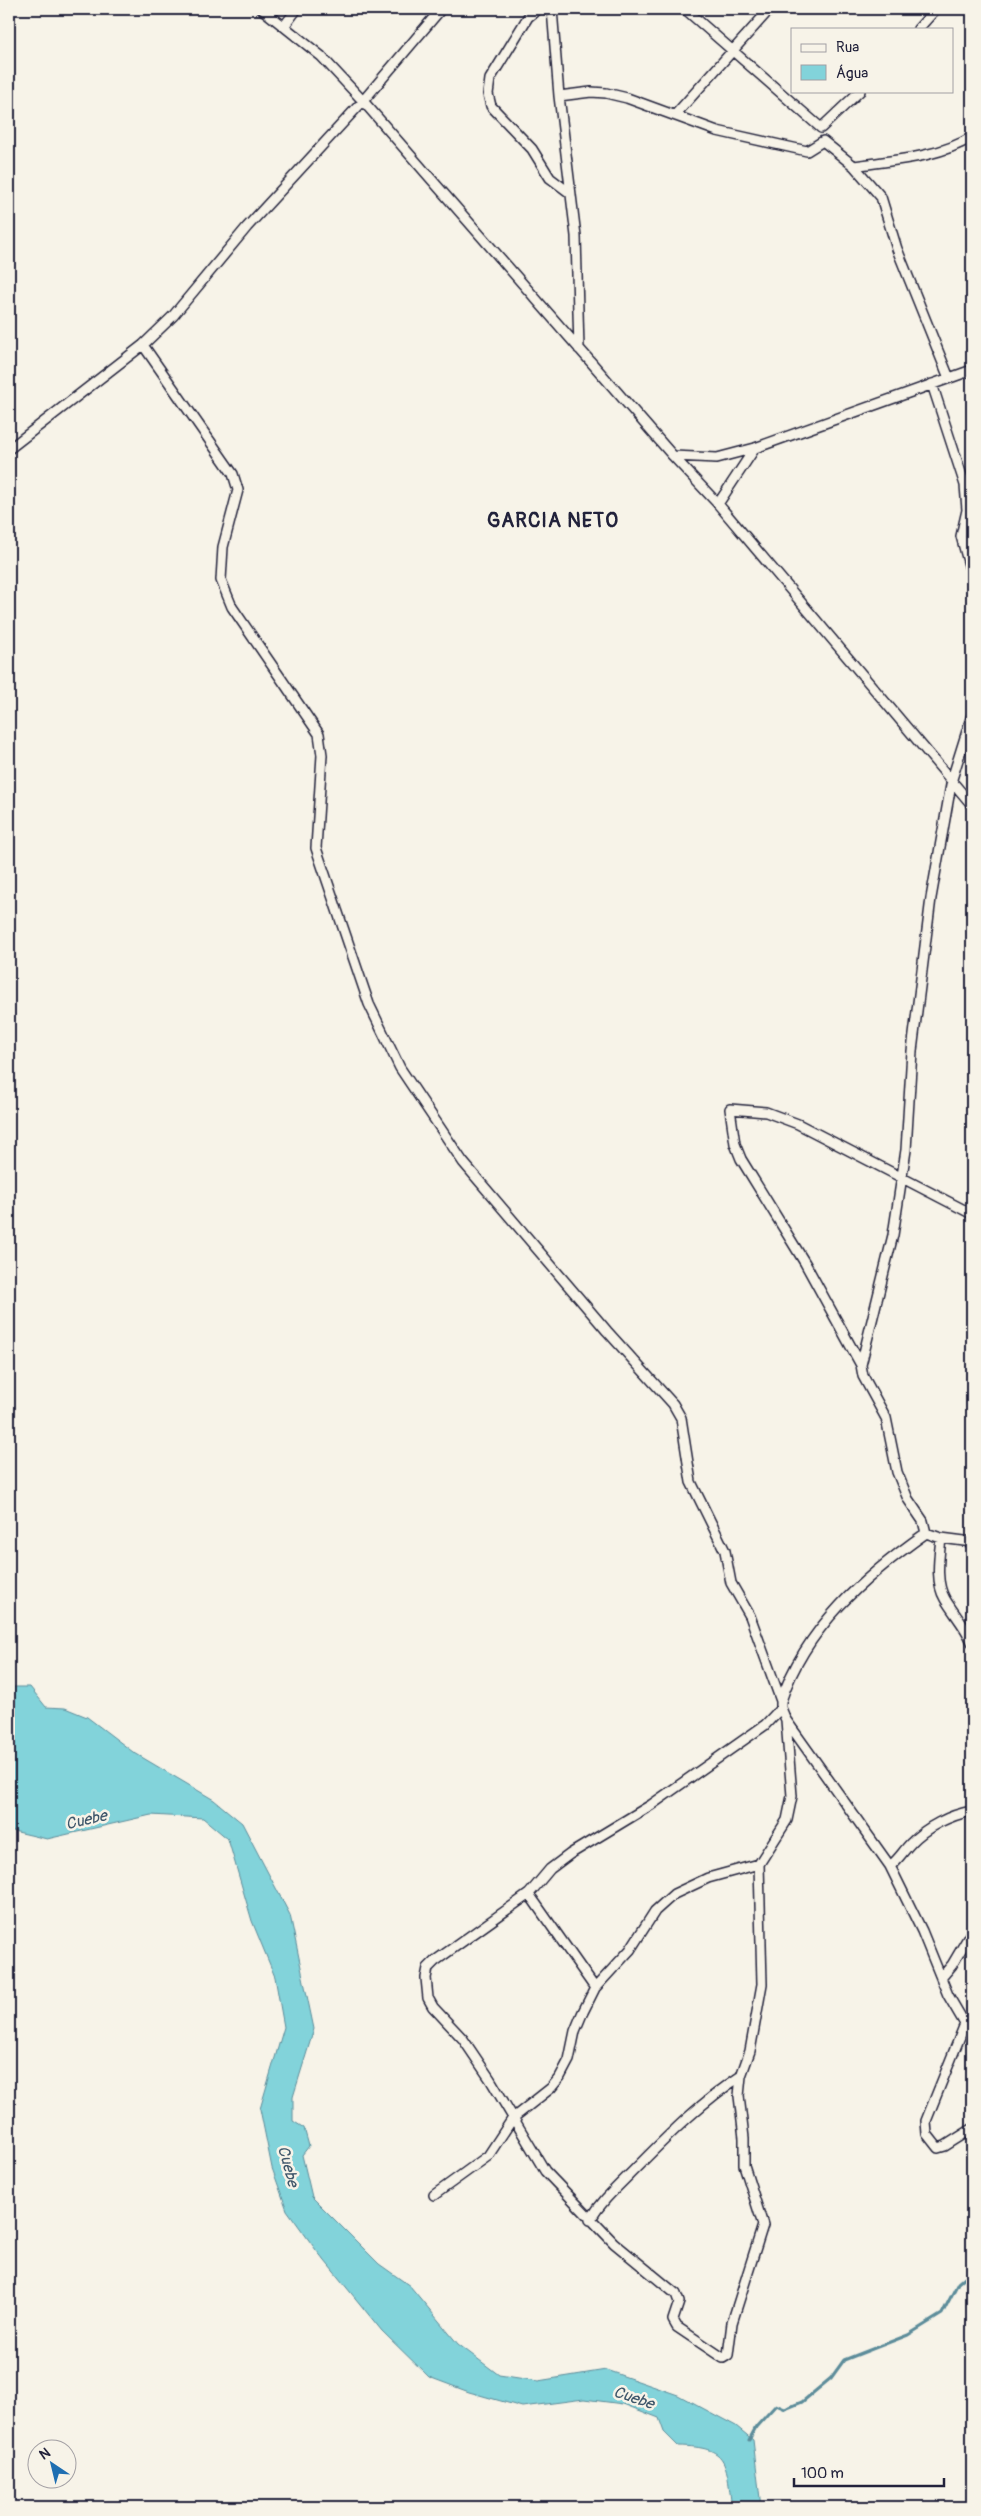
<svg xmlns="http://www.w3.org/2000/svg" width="981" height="2516" font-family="Pangolin,sans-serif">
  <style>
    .water { fill: #82d3da; stroke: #5c8c9a }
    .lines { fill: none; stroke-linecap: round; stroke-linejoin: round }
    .stream { stroke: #5c8c9a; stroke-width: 3 }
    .street-casing { stroke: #22223b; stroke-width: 12 }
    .street { stroke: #f7f3e8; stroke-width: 9 }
    .labels { text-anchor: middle; stroke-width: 5; stroke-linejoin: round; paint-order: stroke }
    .water-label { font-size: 16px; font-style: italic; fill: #3f576b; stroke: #f7f3e8 }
    .district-label { font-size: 20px; font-weight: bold; letter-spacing: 1px; fill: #22223b; stroke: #f7f3e8 }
  </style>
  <rect width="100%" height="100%" fill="#f7f3e8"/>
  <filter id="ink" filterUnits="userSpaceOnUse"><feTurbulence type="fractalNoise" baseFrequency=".02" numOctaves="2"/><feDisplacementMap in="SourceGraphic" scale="10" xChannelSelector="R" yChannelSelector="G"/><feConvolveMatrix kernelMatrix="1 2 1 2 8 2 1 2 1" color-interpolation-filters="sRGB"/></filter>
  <g filter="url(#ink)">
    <path class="water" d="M 12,1687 L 30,1687 L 46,1707 L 65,1708 L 87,1717 L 133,1752 L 214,1800 L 242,1823 L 290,1915 L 314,2029 L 293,2097 L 293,2121 L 304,2128 L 309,2146 L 302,2155 L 312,2197 L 379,2264 L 410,2286 L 458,2344 L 499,2375 L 538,2381 L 606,2370 L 678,2395 L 736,2426 L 753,2440 L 761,2507 L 732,2507 C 725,2462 731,2447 678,2446 L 664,2432 L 659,2418 L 623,2404 L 584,2399 L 522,2407 L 469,2392 L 429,2377 L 382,2331 L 316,2250 L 287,2210 L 272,2168 L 260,2109 L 284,2027 L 275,1977 L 252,1921 L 228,1839 L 203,1818 L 151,1815 L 47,1839 L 9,1830 L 9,1689 Z"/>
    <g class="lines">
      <path class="stream" d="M 749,2440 L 756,2427 L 776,2405 L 785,2409 L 802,2402 L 831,2378 L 844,2360 L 908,2335 L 942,2314 L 958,2283 L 972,2271"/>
      <g class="street-casing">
        <path id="street" d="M 262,9 L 321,56 L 363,101 L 673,456 L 718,504 L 972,805
          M 538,9 L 528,17 L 490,79 L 488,94 L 491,106 L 532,149 L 550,178 L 570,193
          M 552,9 L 559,96 L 576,236 L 579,349
          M 685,9 L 821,128 L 860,91
          M 285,25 L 297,9
          M 918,29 L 936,9
          M 559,96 L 591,92 L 606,93 L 627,98 L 717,131 L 807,151 L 823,141 L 854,166 C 893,160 938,158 972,137
          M 675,115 L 770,9
          M 854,166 L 881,197 L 897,249 L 949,378
          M 143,345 L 233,474 L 238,490 L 223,547 L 221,580 L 232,607 L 319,734 L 322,755 L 316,848 L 369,1004 L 400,1068 L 463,1162 L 607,1331 L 673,1404 L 681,1418 L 691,1482 L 725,1551 L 731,1583 L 750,1616 L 781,1701
          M 932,384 L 965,485 L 967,510 L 961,536 L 972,576
          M 9,449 L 143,345 L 173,316 L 247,227 L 363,101 L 441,9
          M 673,456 L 717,458 L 755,448 L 972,370
          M 718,504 L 755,448
          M 861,1365 L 805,1263 L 741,1159 L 735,1144 L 730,1109 L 766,1112 L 798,1124 L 972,1214
          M 926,1533 L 923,1521 L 908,1499 L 897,1472 L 886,1418 L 863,1376 L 861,1365 L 893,1235 L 906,1150 L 912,1051 L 931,898 L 952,779 L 972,715
          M 926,1533 L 941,1538 L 972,1542
          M 941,1538 C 939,1558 935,1582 945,1599 C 954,1614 966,1627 972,1642
          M 781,1708 L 765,1725 L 651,1805 L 570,1854 L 550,1869 L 529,1894 L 435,1961 L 428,1968 L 426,1978 L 428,1998 L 433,2007 L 463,2039 L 490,2079 L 545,2171 L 614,2243 L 676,2294 L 679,2302 L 673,2320 L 677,2327 L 723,2358 L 728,2355 L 732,2323 L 763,2225 L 744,2165 L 744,2138 L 739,2096 L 741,2076 L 750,2051 L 762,1984 L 759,1864 L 787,1820 L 792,1796 L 786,1720 L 781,1708 L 781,1701 C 805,1628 865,1576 926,1533
          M 786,1720 L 890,1866 L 922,1931 L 948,1995 L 965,2024 L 972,2031
          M 890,1866 C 899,1859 903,1851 911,1843 C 926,1827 950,1815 972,1811
          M 529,1894 L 595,1988
          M 941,1978 L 952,1965 L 972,1931
          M 965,2024 L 926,2121 L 927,2134 L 938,2148 L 945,2146 L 972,2129
          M 434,2195 L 488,2156 L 513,2118 L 551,2088 L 560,2077 L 569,2060 L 575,2031 L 582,2014 L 595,1988 L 630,1950 L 655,1911 L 674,1894 L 708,1878 L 759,1864
          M 590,2220 C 602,2201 613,2191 628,2176 C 664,2140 698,2104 741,2076"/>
      </g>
      <use href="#street" class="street"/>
    </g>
  </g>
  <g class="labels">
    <g class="water-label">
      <text transform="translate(86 1819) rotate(-13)" y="6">Cuebe</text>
      <text transform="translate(289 2166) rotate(75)" y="6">Cuebe</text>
      <text transform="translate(634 2397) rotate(19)" y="6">Cuebe</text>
    </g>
    <g class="district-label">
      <text x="553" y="527">GARCIA NETO</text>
    </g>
  </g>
  <rect width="981" height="2516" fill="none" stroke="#f7f3e8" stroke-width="30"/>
  <rect x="15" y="15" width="951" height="2486" fill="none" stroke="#22223b" stroke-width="2" filter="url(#ink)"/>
  <rect x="791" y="28" width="162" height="65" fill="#f7f3e8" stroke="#a29fa3"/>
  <rect x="801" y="44" width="25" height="8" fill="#f7f3e8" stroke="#a29fa3"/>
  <text x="836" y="52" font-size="15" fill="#22223b">Rua</text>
  <rect x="801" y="65" width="25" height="15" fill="#82d3da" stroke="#a29fa3"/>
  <text x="836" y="78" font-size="15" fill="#22223b">Água</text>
  <g transform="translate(52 2464) rotate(325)"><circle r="24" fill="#f7f3e8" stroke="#a29fa3"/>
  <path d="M0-4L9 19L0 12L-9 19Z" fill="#1f6fb2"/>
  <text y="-8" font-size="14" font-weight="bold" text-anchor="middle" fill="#22223b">N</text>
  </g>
  <path d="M794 2478v8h150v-8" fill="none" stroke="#22223b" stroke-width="2.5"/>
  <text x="801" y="2478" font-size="15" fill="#22223b" stroke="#f7f3e8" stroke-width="4" paint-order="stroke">100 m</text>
</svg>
